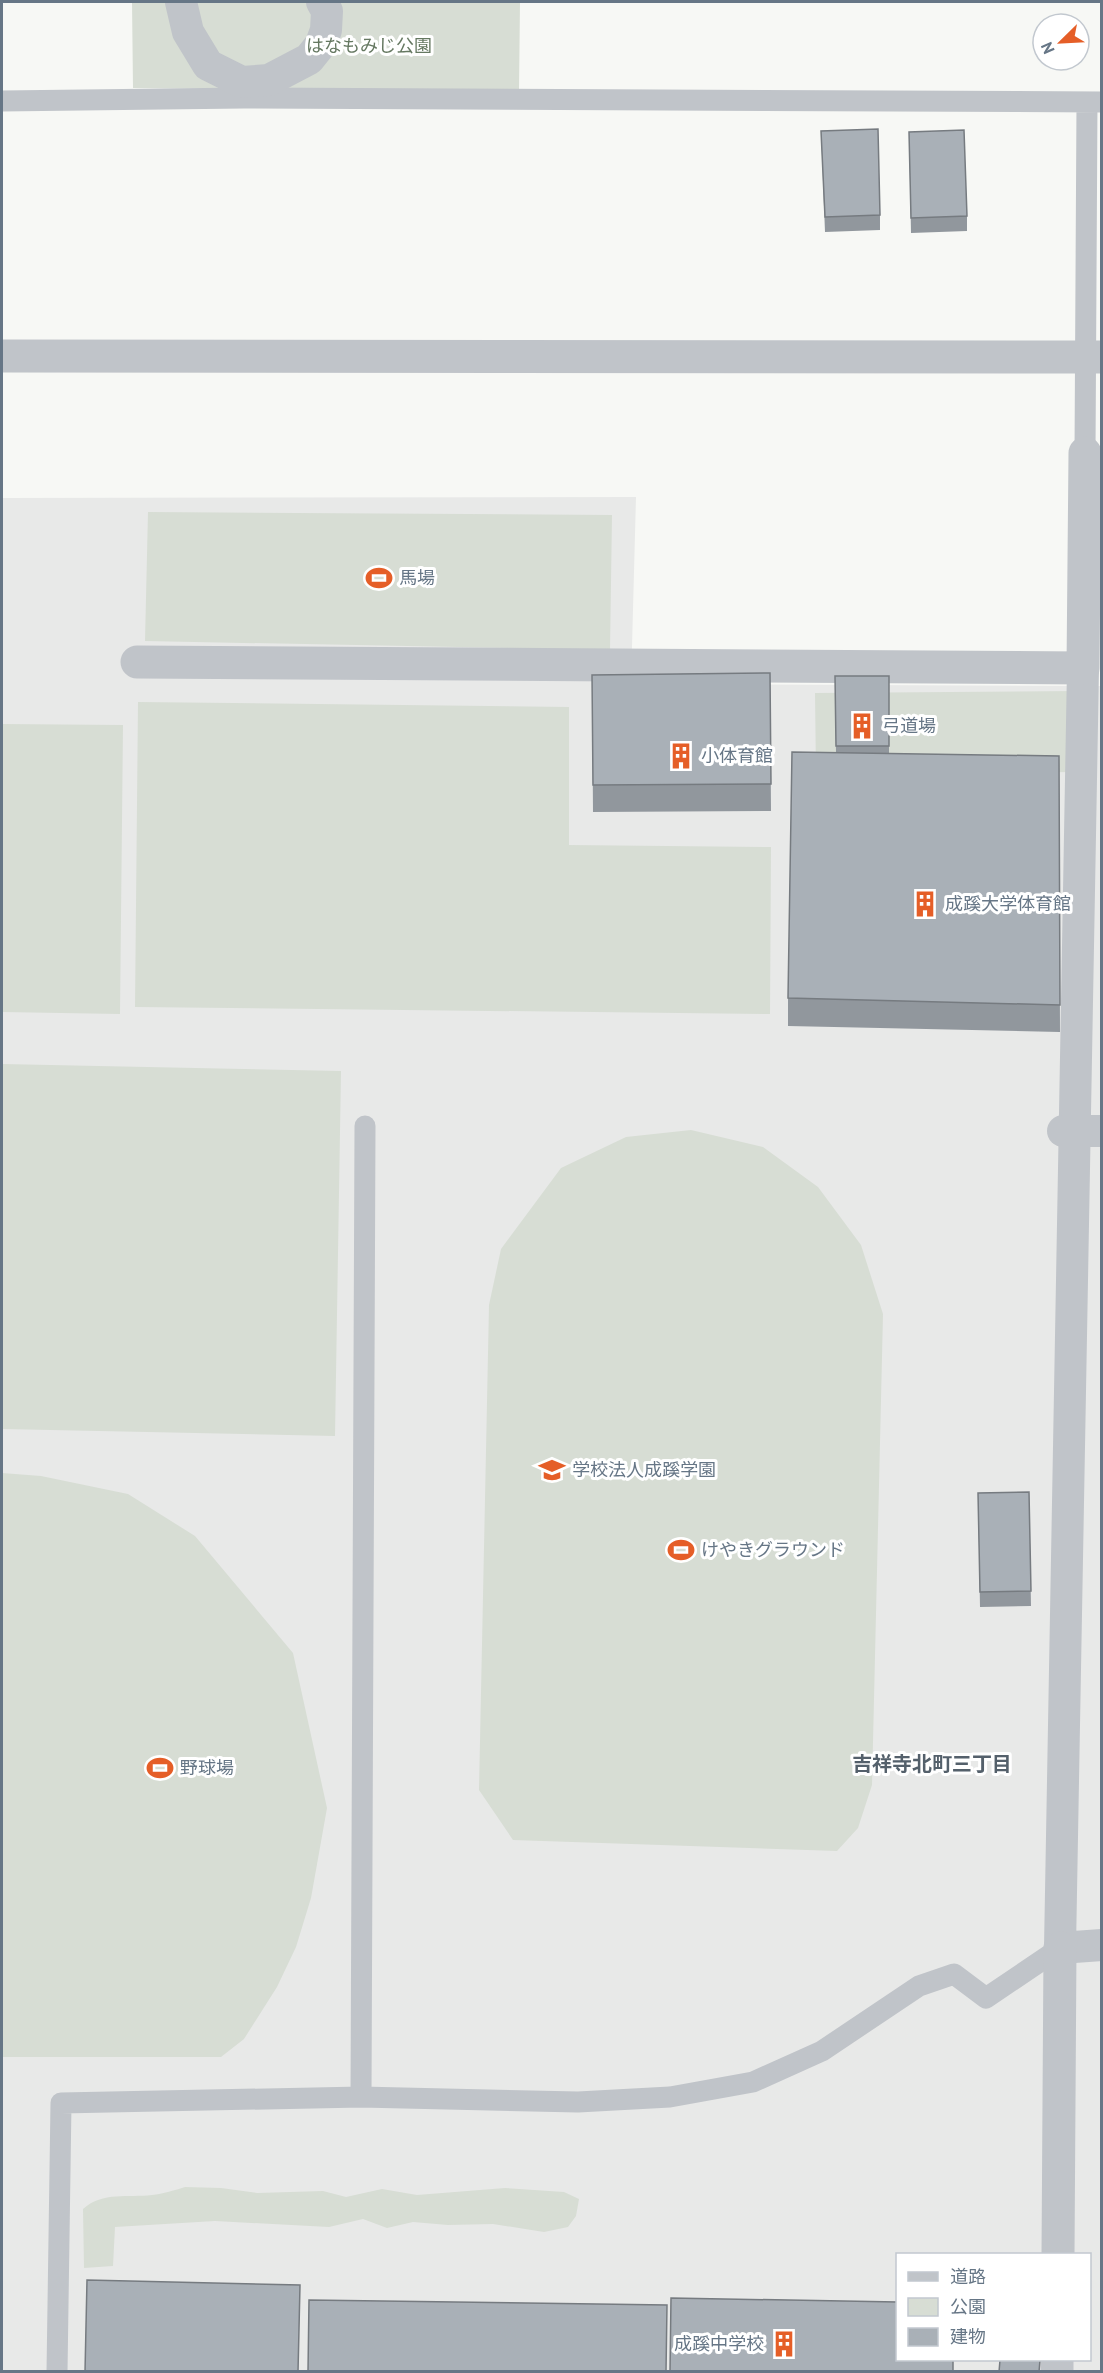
<svg xmlns="http://www.w3.org/2000/svg" width="1103" height="2373" font-family="'PT Sans','Noto Sans JP',sans-serif">
  <style>
    .built { fill: #e8e9e8; fill-rule: evenodd }
    .green { fill: #d7ddd4 }
    .lines { fill: none; stroke-linecap: round; stroke-linejoin: round }
    .service { stroke: #c0c4c9; stroke-width: 21 }
    .pedestrian { stroke: #c0c4c9; stroke-width: 32 }
    .minor { stroke: #c0c4c9; stroke-width: 33 }
    .pedestrian-bridge { stroke: #c0c4c9; stroke-width: 32 }
    .wall { fill: #91979d }
    .building { fill: #a9b0b7; stroke: #767b80; stroke-width: 1.5 }
    .labels { text-anchor: middle; stroke-width: 6; stroke-linejoin: round; paint-order: stroke }
    .park-label { font-size: 18px; fill: #657861; stroke: #fff }
    .poi-label { font-size: 18px; fill: #667686; stroke: #fff; text-anchor: start }
    .neighbourhood-label { font-size: 20px; font-weight: bold; fill: #54606b; stroke: #fff }
  </style>
  <rect width="100%" height="100%" fill="#f7f8f5"/>
  <path class="built" d="M 636,497 L 631,684 L 1101,686 L 1101,2371 L 2,2372 L 2,498 ZM 898,2254 L 1090,2254 L 1090,2360 L 898,2360 Z"/>
  <path class="green" d="M 132,2 L 520,2 L 519,91 L 133,88 Z
    M 148,512 L 612,515 L 610,650 L 145,641 Z
    M 1078,691 L 1078,772 L 816,774 L 815,693 Z
    M 138,702 L 569,707 L 569,845 L 771,847 L 770,1014 L 135,1007 Z
    M 2,724 L 123,725 L 120,1014 L 2,1012 Z
    M 2,1064 L 341,1071 L 335,1436 L 2,1429 Z
    M 691,1130 L 763,1147 L 818,1187 L 861,1245 L 883,1314 L 872,1785 L 858,1828 L 837,1851 L 513,1840 L 479,1790 L 489,1305 L 501,1249 L 561,1168 L 626,1137 Z
    M 2,1473 L 41,1476 L 128,1494 L 195,1536 L 293,1653 L 327,1808 L 311,1898 L 296,1947 L 277,1987 L 244,2039 L 221,2057 L 2,2057 Z
    M 185,2187 L 221,2188 L 257,2193 L 323,2191 L 346,2197 L 382,2189 L 417,2195 L 505,2188 L 564,2192 L 579,2199 L 576,2216 L 568,2227 L 544,2232 L 493,2224 L 448,2225 L 413,2222 L 387,2228 L 363,2219 L 329,2227 L 215,2221 L 115,2227 L 113,2266 L 84,2268 L 83,2209 C 103,2191 128,2198 152,2195 C 163,2194 175,2190 185,2187 Z"/>
  <g class="lines">
    <path class="service" d="M 2,101 L 244,98 L 1102,102
      M 1085,453 L 1087,102
      M 361,2097 L 365,1126
      M 57,2372 L 61,2103 L 361,2097 L 578,2102 L 670,2097 L 753,2082 L 822,2051 L 919,1986 L 954,1974 L 986,1998 L 1060,1948"/>
    <path class="pedestrian" d="M 181,2 L 188,32 L 208,65 L 242,82 L 269,80 L 309,59 L 321,44 L 326,30 L 327,11 L 322,2
      M 1083,668 L 1060,1948 L 1102,1945"/>
    <path class="minor" d="M 2,356 L 1102,357
      M 137,662 L 1083,668 L 1085,453
      M 1058,2254 L 1060,1948
      M 1057,2372 L 1057,2360"/>
    <path class="pedestrian-bridge" d="M 1063,1131 L 1102,1131"/>
  </g>
  <path class="wall" d="M 821,131 L 880,215 L 880,230 L 825,232 Z
    M 909,132 L 967,216 L 967,231 L 911,233 Z
    M 770,673 L 771,811 L 593,812 L 592,675 Z
    M 835,676 L 889,676 L 889,754 L 1059,756 L 1060,1032 L 788,1026 L 788,998 L 836,753 Z
    M 1029,1492 L 1031,1606 L 980,1607 L 978,1493 Z"/>
  <path class="building" d="M 878,129 L 880,215 L 825,217 L 821,131 Z
    M 964,130 L 967,216 L 911,218 L 909,132 Z
    M 770,673 L 771,784 L 593,785 L 592,675 Z
    M 835,676 L 889,676 L 889,746 L 836,746 Z
    M 792,752 L 1059,756 L 1060,1005 L 788,998 Z
    M 1029,1492 L 1031,1591 L 980,1592 L 978,1493 Z
    M 87,2280 L 300,2285 L 298,2372 L 85,2372 Z
    M 671,2298 L 897,2302 L 897,2360 L 953,2360 L 953,2372 L 670,2372 Z
    M 309,2300 L 667,2305 L 666,2372 L 308,2372 Z
    M 1000,2360 L 1040,2360 L 1039,2372 L 999,2372 Z"/>
  <defs>
    <g id="stadium-bare" transform="scale(2.07)"><path d="M0-5a6.5 5 0 1 0 0 10a6.5 5 0 1 0 0-10ZM-3.5-1.8h7v3.6h-7Z" fill="#e55e27" stroke="#fff" stroke-width="2.5" paint-order="stroke"/></g>
    <g id="building-bare" transform="scale(2.07)"><path d="M-4-6H4V6H1V3H-1V6H-4ZM-2.5-4.3h1.7v1.8h-1.7ZM.8-4.3h1.7v1.8H.8ZM-2.5-1h1.7V.8h-1.7ZM.8-1h1.7V.8H.8Z" fill="#e55e27" stroke="#fff" stroke-width="2.5" paint-order="stroke"/></g>
    <g id="university-bare" transform="scale(2.07)"><path d="M0-5L7-2L0 1L-7-2ZM-4 1L0 2.5L4 1V4Q0 6-4 4Z" fill="#e55e27" stroke="#fff" stroke-width="2.5" paint-order="stroke"/></g>
  </defs>
  <g fill-rule="evenodd">
    <use href="#stadium-bare" x="379" y="578"/>
    <use href="#building-bare" x="862" y="726"/>
    <use href="#building-bare" x="681" y="756"/>
    <use href="#building-bare" x="925" y="904"/>
    <use href="#university-bare" x="552" y="1470"/>
    <use href="#stadium-bare" x="681" y="1550"/>
    <use href="#stadium-bare" x="160" y="1768"/>
    <use href="#building-bare" x="784" y="2344"/>
  </g>
  <g class="labels">
    <g class="park-label">
      <text x="369" y="52">はなもみじ公園</text>
    </g>
    <g class="poi-label">
      <text x="399" y="584">馬場</text>
      <text x="882" y="732">弓道場</text>
      <text x="701" y="762">小体育館</text>
      <text x="945" y="910">成蹊大学体育館</text>
      <text x="572" y="1476">学校法人成蹊学園</text>
      <text x="701" y="1556">けやきグラウンド</text>
      <text x="180" y="1774">野球場</text>
      <text x="764" y="2350" text-anchor="end">成蹊中学校</text>
    </g>
    <g class="neighbourhood-label">
      <text x="932" y="1771">吉祥寺北町三丁目</text>
    </g>
  </g>
  <rect width="1103" height="2373" fill="none" stroke="#667686" stroke-width="6"/>
  <rect x="896" y="2253" width="195" height="108" fill="#ffffff" stroke="#c2c8cf" stroke-width="1.5"/>
  <rect x="908" y="2272" width="30" height="9" fill="#c0c4c9" stroke="#c2c8cf" stroke-width="1.5"/>
  <text x="950" y="2283" font-size="18" fill="#667686">道路</text>
  <rect x="908" y="2298" width="30" height="18" fill="#d7ddd4" stroke="#c2c8cf" stroke-width="1.5"/>
  <text x="950" y="2313" font-size="18" fill="#667686">公園</text>
  <rect x="908" y="2328" width="30" height="18" fill="#a9b0b7" stroke="#c2c8cf" stroke-width="1.5"/>
  <text x="950" y="2343" font-size="18" fill="#667686">建物</text>
  <g transform="translate(1061 42) rotate(246)"><circle r="28" fill="#ffffff" stroke="#c2c8cf" stroke-width="1.5"/>
  <path d="M0-4.5L10 22L0 15L-10 22Z" fill="#e55e27"/>
  <text y="-9" font-size="16" font-weight="bold" text-anchor="middle" fill="#667686">N</text>
  </g>
</svg>
